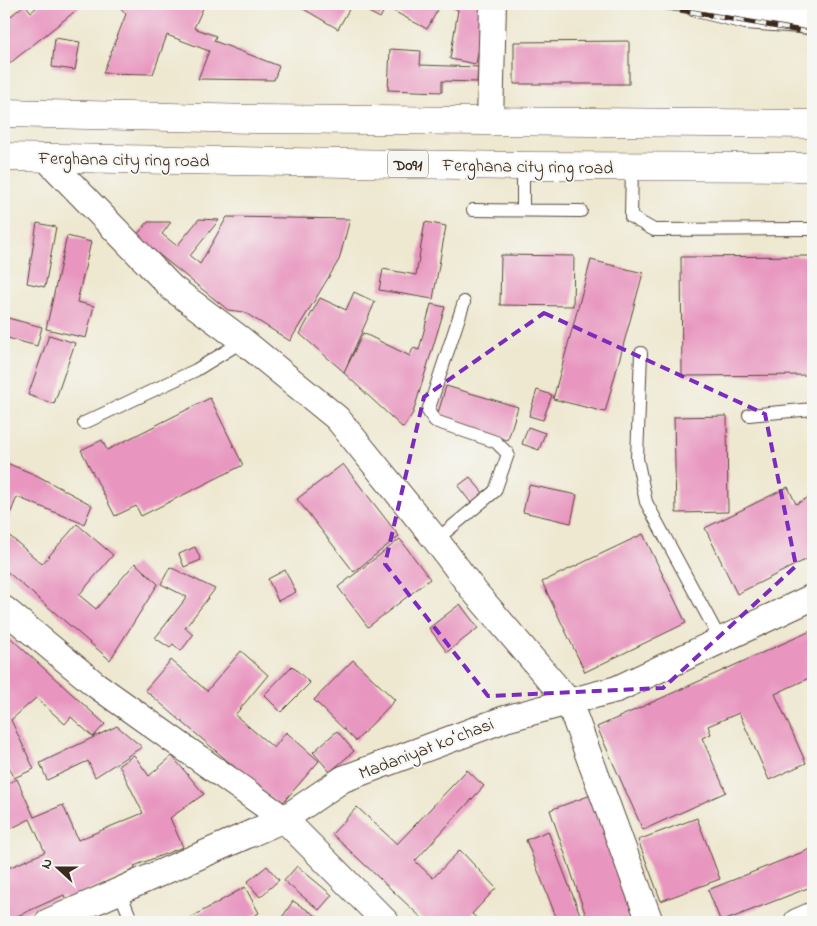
<svg xmlns="http://www.w3.org/2000/svg" width="817" height="926" font-family="'Indie Flower',sans-serif">
  <style>
    .building { fill: #e896bf }
    .lines { fill: none; stroke-linecap: round; stroke-linejoin: round }
    .lane-casing { stroke: #564639; stroke-width: 14 }
    .street-casing { stroke: #564639; stroke-width: 28 }
    .highway-casing { stroke: #564639; stroke-width: 29 }
    .lane { stroke: #fff; stroke-width: 12 }
    .street { stroke: #fff; stroke-width: 26 }
    .highway { stroke: #fff; stroke-width: 28 }
    .rail-casing { stroke: #3b2a1e; stroke-width: 5.5 }
    .rail { stroke: #f6f6f2; stroke-width: 4; stroke-dasharray: 11; stroke-linecap: butt }
    .marked { fill: none; stroke: #7b2cbf; stroke-width: 4; stroke-dasharray: 10 6; stroke-linejoin: round }
    .labels { text-anchor: middle; stroke-width: 4; stroke-linejoin: round; paint-order: stroke }
    .shield { fill: #f6f6f2; stroke: #73675e; stroke-width: 1 }
    .shield-label { font-size: 16px; font-weight: bold; fill: #3b2a1e }
    .street-label { font-size: 18px; fill: #3b2a1e; stroke: #f6f6f2 }
  </style>
  <rect width="100%" height="100%" fill="#f6f6f2"/>
  <filter id="ink" filterUnits="userSpaceOnUse"><feTurbulence type="fractalNoise" baseFrequency=".02" numOctaves="2"/><feDisplacementMap in="SourceGraphic" scale="10" xChannelSelector="R" yChannelSelector="G"/><feConvolveMatrix kernelMatrix="1 2 1 2 8 2 1 2 1" color-interpolation-filters="sRGB"/></filter>
  <filter id="wash" filterUnits="userSpaceOnUse"><feTurbulence type="fractalNoise" baseFrequency=".0096" numOctaves="4" result="noise"/><feDisplacementMap in="SourceGraphic" scale="20" xChannelSelector="R" yChannelSelector="G"/><feGaussianBlur stdDeviation="1.12" result="paint"/><feColorMatrix in="noise" values="0 0 0 0 0 0 0 0 0 0 0 0 0 0 0 0 0 1.4 0 .05"/><feComposite in="paint" operator="in"/></filter>
  <g filter="url(#wash)">
    <rect width="100%" height="100%" fill="#eee8d0"/>
    <g id="blocks">
      <path class="building" d="M 25,4 L 31,12 L 41,4 L 84,4 L 4,68 L 4,22 Z
        M 117,4 L 199,4 L 204,6 L 194,28 L 216,36 L 214,41 L 279,66 L 274,80 L 198,79 L 209,51 L 167,35 L 153,74 L 103,73 L 126,14 Z
        M 295,4 L 352,4 L 338,29 Z
        M 353,4 L 441,4 L 427,29 L 386,7 L 380,18 Z
        M 448,4 L 487,4 L 476,64 L 450,59 L 458,10 Z
        M 55,38 L 80,42 L 75,70 L 52,67 Z
        M 629,41 L 629,84 L 514,84 L 514,42 Z
        M 390,49 L 421,51 L 420,65 L 478,67 L 477,82 L 442,81 L 442,92 L 388,90 Z
        M 227,217 L 350,219 L 339,260 L 290,341 L 244,312 L 228,310 L 136,236 L 148,222 L 171,222 L 162,234 L 177,246 L 199,219 L 219,220 L 190,256 L 200,264 Z
        M 425,222 L 446,226 L 433,299 L 379,290 L 383,269 L 416,275 Z
        M 37,223 L 56,227 L 45,287 L 27,283 Z
        M 67,236 L 91,242 L 77,302 L 94,306 L 86,338 L 46,329 Z
        M 501,255 L 574,256 L 573,306 L 500,305 Z
        M 813,256 L 813,375 L 682,376 L 681,257 Z
        M 591,260 L 643,273 L 605,412 L 553,399 Z
        M 354,292 L 375,302 L 344,372 L 300,334 L 320,298 L 346,310 Z
        M 431,304 L 445,307 L 413,413 L 403,428 L 344,373 L 363,333 L 410,356 L 413,348 L 419,350 Z
        M 4,317 L 42,327 L 37,346 L 4,337 Z
        M 49,335 L 75,343 L 54,404 L 28,395 Z
        M 446,386 L 518,407 L 508,440 L 436,420 Z
        M 537,390 L 552,395 L 543,420 L 529,416 Z
        M 210,398 L 243,465 L 141,516 L 136,506 L 115,516 L 81,450 L 102,440 L 107,450 Z
        M 727,416 L 728,512 L 676,513 L 674,417 Z
        M 528,427 L 545,433 L 539,450 L 522,444 Z
        M 4,462 L 36,475 L 92,505 L 84,524 L 17,497 L 4,529 Z
        M 343,464 L 399,536 L 354,572 L 297,499 Z
        M 470,477 L 483,493 L 471,503 L 458,486 Z
        M 529,485 L 577,495 L 571,523 L 523,512 Z
        M 788,487 L 796,504 L 813,495 L 813,556 L 737,594 L 705,528 Z
        M 77,524 L 113,555 L 79,595 L 96,609 L 135,563 L 158,584 L 110,660 L 4,569 L 4,531 L 42,564 Z
        M 643,534 L 686,623 L 585,672 L 542,582 Z
        M 400,539 L 430,579 L 368,627 L 338,587 Z
        M 195,547 L 201,560 L 184,567 L 179,554 Z
        M 170,567 L 215,589 L 185,628 L 193,635 L 181,651 L 173,644 L 170,648 L 155,638 L 187,597 L 161,584 Z
        M 285,570 L 296,592 L 278,601 L 268,579 Z
        M 460,604 L 478,628 L 447,652 L 429,628 Z
        M 813,630 L 813,687 L 809,678 L 775,694 L 806,763 L 769,780 L 739,713 L 708,726 L 711,734 L 702,738 L 726,792 L 643,830 L 597,727 Z
        M 4,632 L 105,724 L 93,737 L 71,717 L 65,724 L 36,698 L 11,720 L 34,769 L 14,778 L 4,755 Z
        M 241,651 L 268,675 L 235,715 L 274,748 L 286,732 L 319,761 L 280,806 L 145,690 L 171,660 L 207,691 Z
        M 353,660 L 395,700 L 356,741 L 314,700 Z
        M 292,666 L 310,683 L 281,712 L 264,695 Z
        M 117,726 L 142,747 L 95,777 L 88,761 L 47,780 L 40,763 Z
        M 337,731 L 354,751 L 330,772 L 313,752 Z
        M 134,755 L 149,776 L 172,756 L 204,794 L 170,818 L 183,847 L 134,866 L 135,869 L 66,900 L 64,895 L 4,922 L 4,870 L 45,852 L 30,819 L 4,832 L 4,785 L 17,779 L 34,817 L 63,805 L 78,840 L 143,813 L 119,765 Z
        M 467,770 L 484,786 L 415,861 L 433,878 L 460,850 L 496,888 L 472,914 L 481,922 L 426,922 L 332,834 L 357,807 L 397,844 Z
        M 594,794 L 638,922 L 588,922 L 550,810 Z
        M 697,818 L 720,879 L 661,901 L 638,840 Z
        M 548,831 L 583,922 L 558,922 L 526,840 Z
        M 813,848 L 813,886 L 721,922 L 708,890 Z
        M 267,866 L 279,880 L 260,897 L 247,882 Z
        M 297,866 L 332,895 L 319,910 L 284,881 Z
        M 245,887 L 259,913 L 243,922 L 183,922 Z
        M 293,901 L 326,922 L 279,922 Z"/>
    </g>
  </g>
  <g filter="url(#ink)">
    <use href="#blocks" fill-opacity="0" stroke="#564639" stroke-width="1"/>
    <g class="lines">
      <g class="lane-casing">
        <path id="lane" d="M 632,167 L 631,217 L 654,230 L 813,229
          M 473,210 L 581,211
          M 523,210 L 523,166
          M 641,353 L 637,458 L 646,502 L 721,641
          M 749,415 L 813,409
          M 84,423 L 196,370 L 243,341
          M 436,540 L 495,491 L 508,454 L 496,442 L 435,421 L 428,411 L 464,302
          M 119,890 L 132,922"/>
      </g>
      <g class="street-casing">
        <path id="street" d="M 697,4 L 746,16 L 813,21
          M 490,121 L 493,4
          M 45,157 L 172,288 L 243,341 L 337,418 L 436,540 L 474,591 L 569,702 L 650,922
          M 4,609 L 96,685 L 284,819 L 386,922
          M 48,922 L 284,819 L 343,779 L 505,719 L 617,689 L 813,597
          M 797,922 L 813,915"/>
      </g>
      <g class="highway-casing">
        <path id="highway" d="M 4,113 L 253,119 L 813,124
          M 4,157 L 523,166 L 813,167"/>
      </g>
      <use href="#lane" class="lane"/>
      <use href="#street" class="street"/>
      <use href="#highway" class="highway"/>
      <g class="rail-casing">
        <path id="rail" d="M 647,4 L 813,33"/>
      </g>
      <use href="#rail" class="rail"/>
    </g>
  </g>
  <path class="marked" d="M 544,313 L 765,414 L 796,566 L 663,688 L 488,696 L 385,564 L 424,397 Z"/>
  <g class="labels">
    <rect class="shield" x="388" y="150.5" width="40" height="27" rx="4"/>
    <g class="shield-label">
      <text x="408" y="170">D091</text>
    </g>
    <g class="street-label">
      <text transform="translate(124 159) rotate(1)" y="6">Ferghana city ring road</text>
      <text transform="translate(528 166) rotate(1)" y="6">Ferghana city ring road</text>
      <text transform="translate(426 748) rotate(-21)" y="6">Madaniyat koʻchasi</text>
    </g>
  </g>
  <rect width="817" height="926" fill="none" stroke="#f6f6f2" stroke-width="20"/>
  <g transform="translate(58 868) rotate(291)" stroke="#f6f6f2" stroke-width="4" paint-order="stroke">
  <path d="M0-4L9 19L0 12L-9 19Z" fill="#3b2a1e"/>
  <text y="-8" font-size="14" font-weight="bold" text-anchor="middle" fill="#3b2a1e">N</text>
  </g>
</svg>
